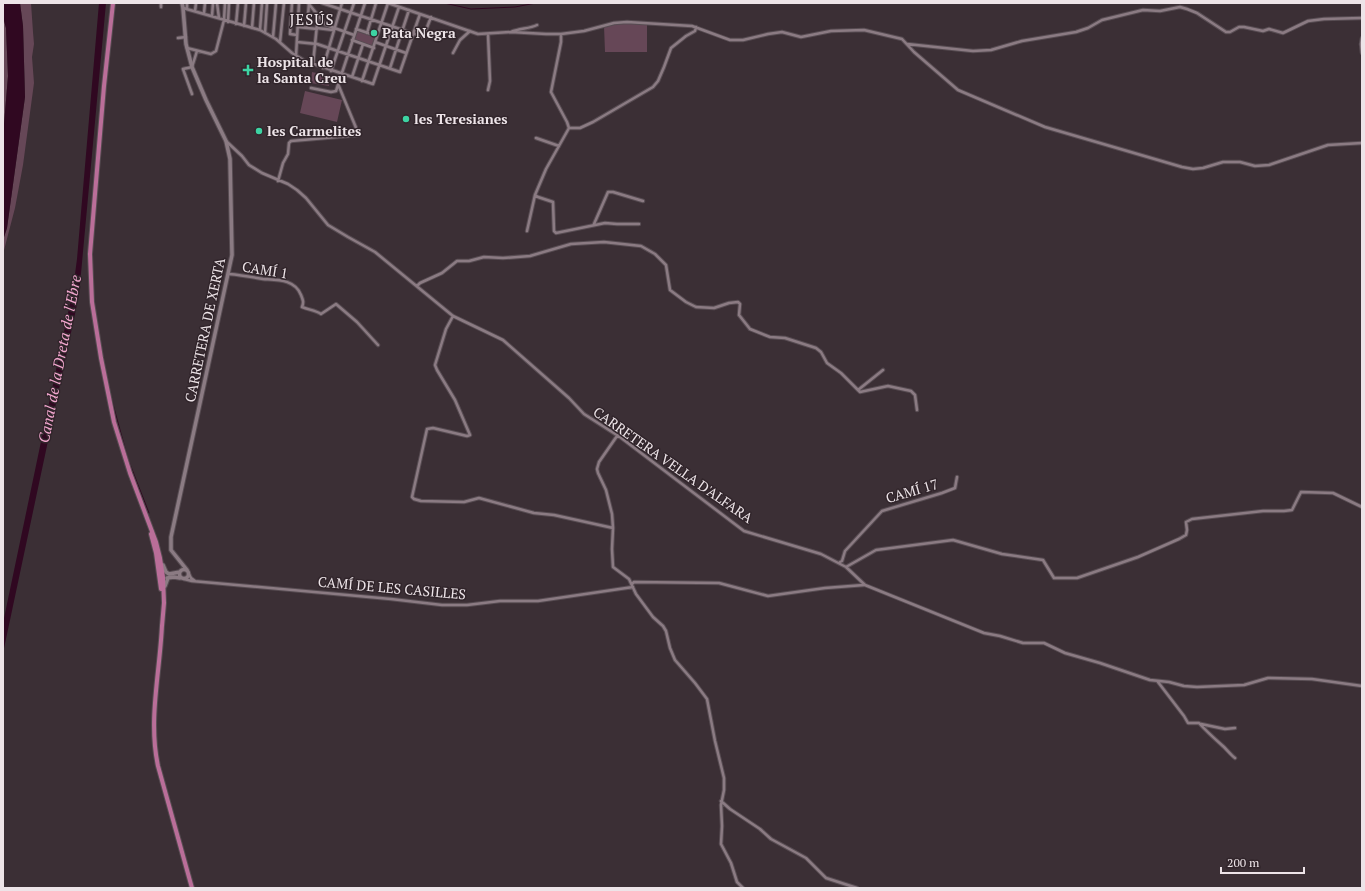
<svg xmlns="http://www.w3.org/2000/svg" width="1365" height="891" font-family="'PT Serif',serif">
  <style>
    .green { fill: #664757 }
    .water { fill: #300821 }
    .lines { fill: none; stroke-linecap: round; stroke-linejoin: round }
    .stream { stroke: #300821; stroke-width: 1 }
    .street-casing { stroke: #574c52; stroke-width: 4.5 }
    .secondary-casing { stroke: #574c52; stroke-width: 5.5 }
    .primary-casing { stroke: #574c52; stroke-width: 6 }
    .street { stroke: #8b7b83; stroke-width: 2.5 }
    .secondary { stroke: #8b7b83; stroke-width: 3.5 }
    .primary { stroke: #ba6e99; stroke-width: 4 }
    .poi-dot { fill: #3dd4a3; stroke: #31252b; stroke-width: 1.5 }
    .labels { text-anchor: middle; stroke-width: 3; stroke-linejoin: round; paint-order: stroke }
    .poi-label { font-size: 14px; font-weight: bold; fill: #ede4e8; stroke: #31252b; text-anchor: start }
    .street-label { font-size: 14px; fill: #ede4e8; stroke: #31252b }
    .neighbourhood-label { font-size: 15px; letter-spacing: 1px; fill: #ede4e8; stroke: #31252b }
    .water-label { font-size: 15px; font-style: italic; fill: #f3a7cf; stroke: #31252b }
  </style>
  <rect width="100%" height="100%" fill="#3b2f35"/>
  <path class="green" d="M 20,3 L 31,3 L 33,32 L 34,44 L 32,57 L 34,83 L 23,165 L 15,208 L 3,254 L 3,240 L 7,228 L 25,97 L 23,26 Z
    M 3,17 L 6,28 L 8,76 L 3,136 Z
    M 618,24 L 647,24 L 647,52 L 605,52 L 604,26 Z
    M 356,31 L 375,37 L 373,46 L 354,40 Z
    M 312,72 L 330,76 L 329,86 L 311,83 Z
    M 305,91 L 342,100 L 337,122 L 300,113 Z"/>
  <path class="water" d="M 3,3 L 20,3 L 23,26 L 25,97 L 7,228 L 3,240 L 3,136 L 8,76 L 6,28 L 3,17 Z
    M 99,3 L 106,3 L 79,295 L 3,653 L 3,623 L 73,289 L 77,259 Z"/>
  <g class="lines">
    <path class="stream" d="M 444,3 L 471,9 L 515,7 L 536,3
      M 111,397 L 128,459 L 149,513"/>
    <g class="street-casing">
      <path id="street" d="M 161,3 L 161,7
        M 217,3 L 219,18
        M 292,3 L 290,34 L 297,35
        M 308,3 L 326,25 L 354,35
        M 322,3 L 424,37 L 426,32
        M 388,3 L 478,34 L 511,32 L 546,34 L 561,34 L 584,31 L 614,23 L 627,22 L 692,26 L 730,40 L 743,40 L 768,34 L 782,32 L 801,37 L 831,31 L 864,30 L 902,39 L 914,52 L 958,90 L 1045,127 L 1182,167 L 1193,169 L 1203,168 L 1223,162 L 1240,162 L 1255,166 L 1269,165 L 1328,145 L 1362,143
        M 183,8 L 260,30 L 276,39 L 292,53 L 305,61 L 373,84 L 399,7
        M 187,9 L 187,3
        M 195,11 L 196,3
        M 204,13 L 205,3
        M 212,16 L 213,3
        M 228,22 L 229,3
        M 236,24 L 238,3
        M 244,26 L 246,3
        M 298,27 L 317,29
        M 252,28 L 254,3
        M 307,28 L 309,3
        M 317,28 L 333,30
        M 356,29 L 377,36
        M 260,30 L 262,3
        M 426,30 L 431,17
        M 511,32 C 520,28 529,29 537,25
        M 265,33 L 267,3
        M 367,33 L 376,3
        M 488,34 L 490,81 L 488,90
        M 273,37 L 276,3
        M 178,38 L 186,37
        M 1362,38 L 1361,44 L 1362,53
        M 352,40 L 374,48
        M 280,42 L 284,3
        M 297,42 L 317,44 L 400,72 L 420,14
        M 375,42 L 406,53
        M 907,44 L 973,51 L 991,50 L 1022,41 L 1076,32 L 1088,28 L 1102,20 L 1143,10 L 1160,11 L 1180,7 L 1187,9 L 1197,13 L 1226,32 L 1230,32 L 1239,27 L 1244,27 L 1263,31 L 1269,29 L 1283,33 L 1308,21 L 1324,19 L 1362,18
        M 187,48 L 211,54 L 216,51 L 224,20 L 225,3
        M 453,53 L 460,40 L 470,31
        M 296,56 L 299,3
        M 313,64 L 318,15
        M 323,68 L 342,3
        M 390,68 L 409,10
        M 331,71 L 354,3
        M 352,77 L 363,44
        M 362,81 L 388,3
        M 311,88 L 331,92 L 336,91 L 365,3
        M 192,94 L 183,69 L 192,67 L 197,51
        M 569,128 L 580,128 L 593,122 L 653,87 L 658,81 L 664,67 L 671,48 L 686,36 L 695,31 L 696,27
        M 536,138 L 559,146
        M 226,141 L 242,156 L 249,165 L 262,173 L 288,184 L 297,190 L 306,198 L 328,225 L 348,237 L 375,252 L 453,316 L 503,340 L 569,398 L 584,414 L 620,437 L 744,531 L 821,554 L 846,567 L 865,585 L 984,633 L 1000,636 L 1023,643 L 1044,643 L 1065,653 L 1100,663 L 1150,680 L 1169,682 L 1184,686 L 1197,687 L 1244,685 L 1268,678 L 1312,679 L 1362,686
        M 278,181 L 283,163 L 288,154 L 289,143 L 291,141 L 359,135 L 338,84
        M 535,195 L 538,197 L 553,202 L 554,231 L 556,233 L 605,223 L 617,224 L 639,224
        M 594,224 L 608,192 L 613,192 L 643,201
        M 527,231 L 535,195 L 546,169 L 569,128 L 567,122 L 551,92 L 561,42 L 561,34
        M 229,274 C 240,275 252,277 263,279 C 277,280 295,279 301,295 C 303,300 304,302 302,307 C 309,310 315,310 321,314 L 336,304 L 357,322 L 378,345
        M 417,286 L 420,283 L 442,273 L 457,261 L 469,261 L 484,257 L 503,258 L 530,256 L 571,244 L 604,242 L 641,246 L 655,254 L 666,265 L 670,290 L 686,302 L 696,307 L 714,308 L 729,303 L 738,302 L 740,304 L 739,315 L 750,329 L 770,337 L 785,338 L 816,348 L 821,352 L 827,363 L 841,373 L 860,392 L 888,386 L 911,391 L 915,395 L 917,410
        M 453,316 L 446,329 L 435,365 L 437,370 L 455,400 L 470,435 L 467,436 L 433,428 L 427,429 L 412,497 L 414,499 L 421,501 L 464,502 L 479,498 L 534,513 L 554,515 L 613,528
        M 858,390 L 883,370
        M 617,436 L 599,462 L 597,469 L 598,473 L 606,490 L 612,514 L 613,528 L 612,549 L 613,567 L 629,579 L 636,594 L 653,617 L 663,626 L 666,631 L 670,648 L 675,660 L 695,683 L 707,699 L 715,741 L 724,778 L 724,790 L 721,805 L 722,826 L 721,844 L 731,863 L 737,882 L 743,888
        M 840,562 L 842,561 L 845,551 L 882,511 L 942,493 L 955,488 L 957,477
        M 846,567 L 876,550 L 953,540 L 1002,554 L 1043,560 L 1054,578 L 1077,578 L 1138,557 L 1179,539 L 1186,535 L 1187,530 L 1186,522 L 1192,519 L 1263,511 L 1284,511 L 1292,510 L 1301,492 L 1333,493 L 1362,507
        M 189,574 L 191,578 L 195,581
        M 184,579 L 192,581 L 391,599 L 442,605 L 467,605 L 500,601 L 538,601 L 633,587
        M 632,584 L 634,582 L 719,583 L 768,596 L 825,588 L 864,585
        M 1158,682 L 1184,716 L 1188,723 L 1199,723 C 1207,732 1215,739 1224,747 C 1228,751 1231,755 1235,758
        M 1201,724 L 1225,729 L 1235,728
        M 721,801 L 730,809 L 760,829 L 771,839 L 806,858 L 826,878 L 857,888"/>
    </g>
    <g class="secondary-casing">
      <path id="secondary" d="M 182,3 L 183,8 L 186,44 L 192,67 L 206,100 L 226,141 L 230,159 L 232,255 L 171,537 L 171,550 L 187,570
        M 163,565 L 166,572 L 169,574 L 180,572
        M179.5 574a4.5 4.5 0 1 1 9 0a4.5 4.5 0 1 1-9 0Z
        M 167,578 L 174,577 L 180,578
        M 165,586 L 168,578"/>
    </g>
    <g class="primary-casing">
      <path id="primary" d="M 113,3 L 104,86 L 90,254 L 92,302 L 101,358 L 114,422 L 130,473 L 156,542 L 160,558 L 163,577 L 164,603 L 162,626
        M 151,534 L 156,553 L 161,589
        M 162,625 C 160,672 148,720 158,766 L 192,888"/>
    </g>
    <use href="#street" class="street"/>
    <use href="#secondary" class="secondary"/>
    <use href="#primary" class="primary"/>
  </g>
  <g class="poi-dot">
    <circle cx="374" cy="33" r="4"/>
    <path d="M246 64h4v4h4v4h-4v4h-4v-4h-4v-4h4z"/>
    <circle cx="406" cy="119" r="4"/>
    <circle cx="259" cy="131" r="4"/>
  </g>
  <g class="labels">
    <g class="poi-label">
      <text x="382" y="38">Pata Negra</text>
      <text x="257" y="67">Hospital de<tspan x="257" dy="16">la Santa Creu</tspan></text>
      <text x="414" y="124">les Teresianes</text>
      <text x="267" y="136">les Carmelites</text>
    </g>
    <g class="street-label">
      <text transform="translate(265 270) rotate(9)" y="5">CAMÍ 1</text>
      <text transform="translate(205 330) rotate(-78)" y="5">CARRETERA DE XERTA</text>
      <text transform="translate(673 465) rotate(35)" y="5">CARRETERA VELLA D'ALFARA</text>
      <text transform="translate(912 491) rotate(-16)" y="5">CAMÍ 17</text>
      <text transform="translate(392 588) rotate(5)" y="5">CAMÍ DE LES CASILLES</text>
    </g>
    <g class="neighbourhood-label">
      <text x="312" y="25">JESÚS</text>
    </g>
    <g class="water-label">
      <text transform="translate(60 359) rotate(-79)" y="5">Canal de la Dreta de l'Ebre</text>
    </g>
  </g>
  <rect width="1365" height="891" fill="none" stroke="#ede4e8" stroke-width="8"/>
  <path d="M1221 867v6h83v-6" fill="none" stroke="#ede4e8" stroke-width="2"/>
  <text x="1227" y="867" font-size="12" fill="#ede4e8" stroke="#31252b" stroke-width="3" paint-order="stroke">200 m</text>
</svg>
